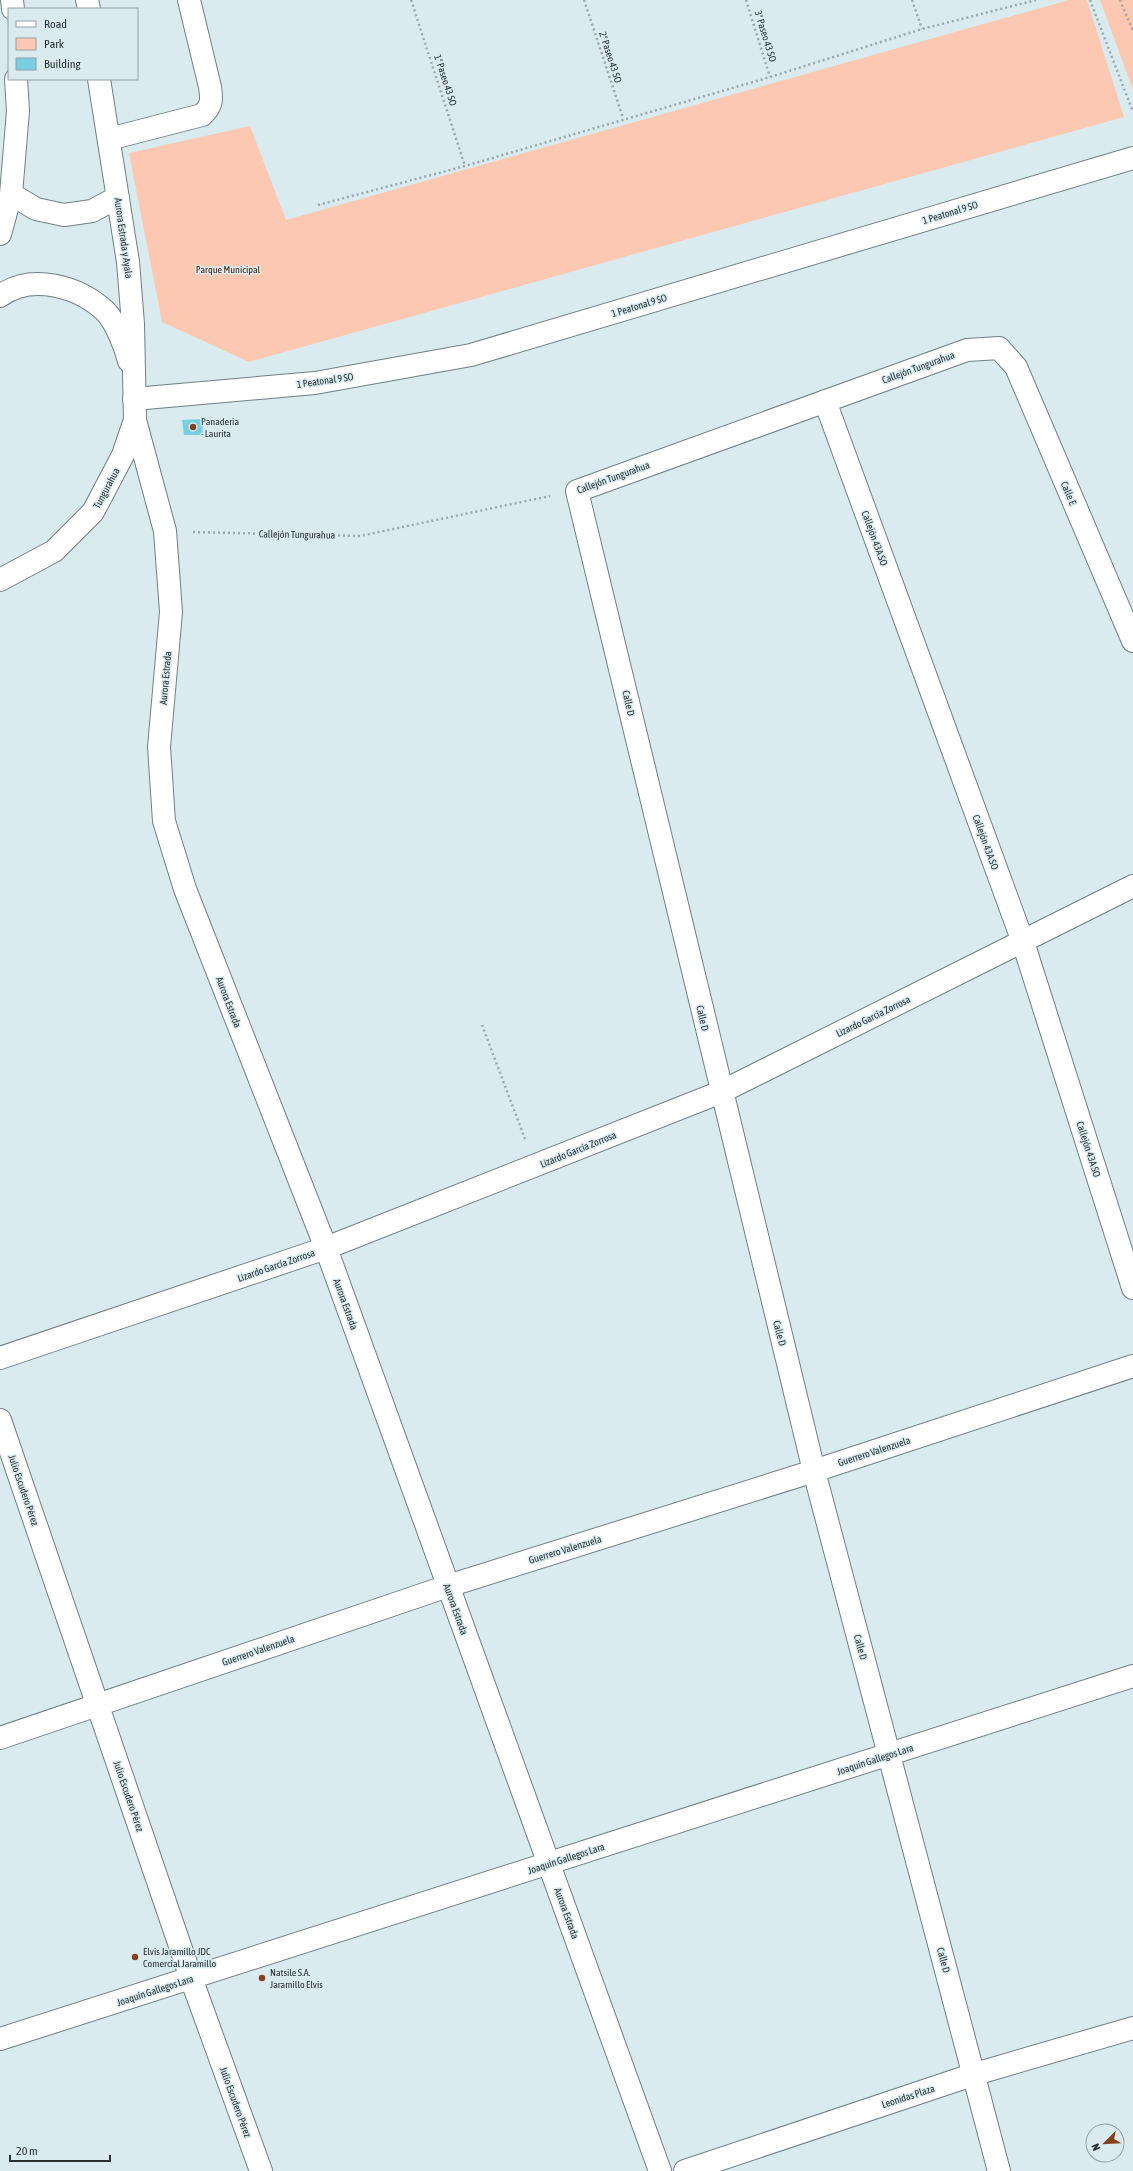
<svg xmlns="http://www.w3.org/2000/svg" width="1133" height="2171" font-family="'Asap Condensed',sans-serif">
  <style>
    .green { fill: #fcc8b1 }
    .building { fill: #79cfe2 }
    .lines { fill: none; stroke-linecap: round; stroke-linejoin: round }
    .minor-casing { stroke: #6f8084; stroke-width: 24 }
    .major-casing { stroke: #6f8084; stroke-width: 24 }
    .path { stroke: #9aa8ab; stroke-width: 2.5; stroke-dasharray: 2 3; stroke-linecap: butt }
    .minor { stroke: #fff; stroke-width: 22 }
    .major { stroke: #fff; stroke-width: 22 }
    .poi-dot { fill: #87401e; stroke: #d9ebef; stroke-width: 1.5 }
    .labels { text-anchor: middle; stroke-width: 3; stroke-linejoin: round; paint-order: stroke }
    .street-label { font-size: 10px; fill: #293032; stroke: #d9ebef }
    .park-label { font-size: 10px; fill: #451c08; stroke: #d9ebef }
    .poi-label { font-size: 10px; fill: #293032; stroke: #d9ebef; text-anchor: start }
  </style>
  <rect width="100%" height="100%" fill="#d9ebef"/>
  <path class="green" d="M 1069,0 L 1087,0 L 1124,117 L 249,362 L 162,322 L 129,153 L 250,126 L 286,220 Z
    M 1100,0 L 1133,0 L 1133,90 Z"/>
  <path class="building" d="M 202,419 L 203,435 L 184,435 L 182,420 Z"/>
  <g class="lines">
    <g class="minor-casing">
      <path id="minor" d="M 109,139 L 202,115 C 212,106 212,100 210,87 L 189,0
        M 134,399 L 315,383 L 471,355 L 1133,158
        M 825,401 L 1023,942 L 1133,1288
        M 135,420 L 165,531 L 171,612 L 159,747 L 164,821 L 185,889 L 326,1248 L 660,2171
        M 0,1358 L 326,1248 L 721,1092 L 1133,886
        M 0,1420 L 191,1978 L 261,2171
        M 0,1738 L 448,1586 L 814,1471 L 1133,1366
        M 0,2039 L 1133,1676
        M 685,2171 L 975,2074 L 1133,2028
        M 999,2171 L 814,1471 L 577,491 L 967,350 L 999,348 L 1016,367 L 1133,641"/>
    </g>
    <g class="major-casing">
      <path id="major" d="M 12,0 L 13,9
        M 87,0 L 89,9
        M 11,194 L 36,209 L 64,215 L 92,211 L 118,197
        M 0,234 L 11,194 L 18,111 L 16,79
        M 0,296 C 31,273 78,286 105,311 C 116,322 125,346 129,361
        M 0,580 L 54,551 L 93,512 L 123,455 L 135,420 L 133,324 L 128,262 L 99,79"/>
    </g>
    <path class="path" d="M 411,0 L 465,166
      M 584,0 L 623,118
      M 746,0 L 770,77
      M 912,0 L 922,29
      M 1090,0 L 1133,112
      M 1120,0 L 1133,31
      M 318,205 L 465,166 L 770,77 L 922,29 L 1036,0
      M 193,532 L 360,536 L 550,496
      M 482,1025 L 525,1139"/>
    <use href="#minor" class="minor"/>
    <use href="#major" class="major"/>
  </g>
  <g class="poi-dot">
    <circle cx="193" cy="427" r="4"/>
    <circle cx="135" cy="1957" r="4"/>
    <circle cx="262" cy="1978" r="4"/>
  </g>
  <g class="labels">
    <g class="street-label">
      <text transform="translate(766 36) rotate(73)" y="4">3º Paseo 43 SO</text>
      <text transform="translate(611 57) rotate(72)" y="4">2º Paseo 43 SO</text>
      <text transform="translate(446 80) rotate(72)" y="4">1º Paseo 43 SO</text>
      <text transform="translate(950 212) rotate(-17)" y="4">1 Peatonal 9 SO</text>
      <text transform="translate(124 238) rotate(82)" y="4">Aurora Estrada y Ayala</text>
      <text transform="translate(639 305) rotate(-17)" y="4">1 Peatonal 9 SO</text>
      <text transform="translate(918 367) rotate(-20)" y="4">Callejón Tungurahua</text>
      <text transform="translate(325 380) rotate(-8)" y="4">1 Peatonal 9 SO</text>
      <text transform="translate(613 477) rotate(-20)" y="4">Callejón Tungurahua</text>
      <text transform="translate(106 488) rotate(-62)" y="4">Tungurahua</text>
      <text transform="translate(1069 493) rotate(67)" y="4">Calle E</text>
      <text transform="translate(297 534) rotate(1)" y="4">Callejón Tungurahua</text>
      <text transform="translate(875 538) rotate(70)" y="4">Callejón 43A SO</text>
      <text transform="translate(165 678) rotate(-85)" y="4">Aurora Estrada</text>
      <text transform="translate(629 703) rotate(77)" y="4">Calle D</text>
      <text transform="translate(986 842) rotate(70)" y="4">Callejón 43A SO</text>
      <text transform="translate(229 1002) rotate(69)" y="4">Aurora Estrada</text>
      <text transform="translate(873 1016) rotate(-26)" y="4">Lizardo García Zorrosa</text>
      <text transform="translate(703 1018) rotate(77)" y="4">Calle D</text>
      <text transform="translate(578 1149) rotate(-22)" y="4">Lizardo García Zorrosa</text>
      <text transform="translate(1089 1149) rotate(72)" y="4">Callejón 43A SO</text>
      <text transform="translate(276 1265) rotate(-19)" y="4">Lizardo García Zorrosa</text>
      <text transform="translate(346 1304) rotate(70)" y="4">Aurora Estrada</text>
      <text transform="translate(780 1333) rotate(76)" y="4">Calle D</text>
      <text transform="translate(874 1451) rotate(-18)" y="4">Guerrero Valenzuela</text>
      <text transform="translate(24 1490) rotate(71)" y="4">Julio Escudero Pérez</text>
      <text transform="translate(565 1549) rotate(-17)" y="4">Guerrero Valenzuela</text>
      <text transform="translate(456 1609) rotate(70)" y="4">Aurora Estrada</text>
      <text transform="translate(861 1647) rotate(75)" y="4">Calle D</text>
      <text transform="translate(258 1650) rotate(-19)" y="4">Guerrero Valenzuela</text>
      <text transform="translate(875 1759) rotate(-18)" y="4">Joaquín Gallegos Lara</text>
      <text transform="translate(129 1796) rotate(71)" y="4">Julio Escudero Pérez</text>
      <text transform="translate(566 1858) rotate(-18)" y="4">Joaquín Gallegos Lara</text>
      <text transform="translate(567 1913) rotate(70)" y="4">Aurora Estrada</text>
      <text transform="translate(944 1960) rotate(75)" y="4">Calle D</text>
      <text transform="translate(155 1990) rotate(-18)" y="4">Joaquín Gallegos Lara</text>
      <text transform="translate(908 2096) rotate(-18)" y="4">Leonidas Plaza</text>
      <text transform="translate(236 2102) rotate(70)" y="4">Julio Escudero Pérez</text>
    </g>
    <g class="park-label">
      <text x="228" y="273">Parque Municipal</text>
    </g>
    <g class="poi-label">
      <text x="201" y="425">Panaderia<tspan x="201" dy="12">- Laurita</tspan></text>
      <text x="143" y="1955">Elvis Jaramillo JDC<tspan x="143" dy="12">Comercial Jaramillo</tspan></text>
      <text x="270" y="1976">Natsile S.A.<tspan x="270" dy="12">Jaramillo Elvis</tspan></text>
    </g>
  </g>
  <rect x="8" y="8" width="130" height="72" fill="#d9ebef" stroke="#93a0a3"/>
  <rect x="16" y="21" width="20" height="6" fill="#ffffff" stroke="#93a0a3"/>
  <text x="44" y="28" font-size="12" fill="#293032">Road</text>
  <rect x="16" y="38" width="20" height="12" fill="#fcc8b1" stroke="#93a0a3"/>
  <text x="44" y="48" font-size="12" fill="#293032">Park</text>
  <rect x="16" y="58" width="20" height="12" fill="#79cfe2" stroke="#93a0a3"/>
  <text x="44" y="68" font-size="12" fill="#293032">Building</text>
  <g transform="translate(1105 2143) rotate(246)"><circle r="19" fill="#d9ebef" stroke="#93a0a3"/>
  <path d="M0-3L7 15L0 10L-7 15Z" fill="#87401e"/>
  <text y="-6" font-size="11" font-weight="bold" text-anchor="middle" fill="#293032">N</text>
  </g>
  <path d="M10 2155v6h100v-6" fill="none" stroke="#293032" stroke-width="2"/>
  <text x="16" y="2155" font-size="12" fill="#293032" stroke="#d9ebef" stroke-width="3" paint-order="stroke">20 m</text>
</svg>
